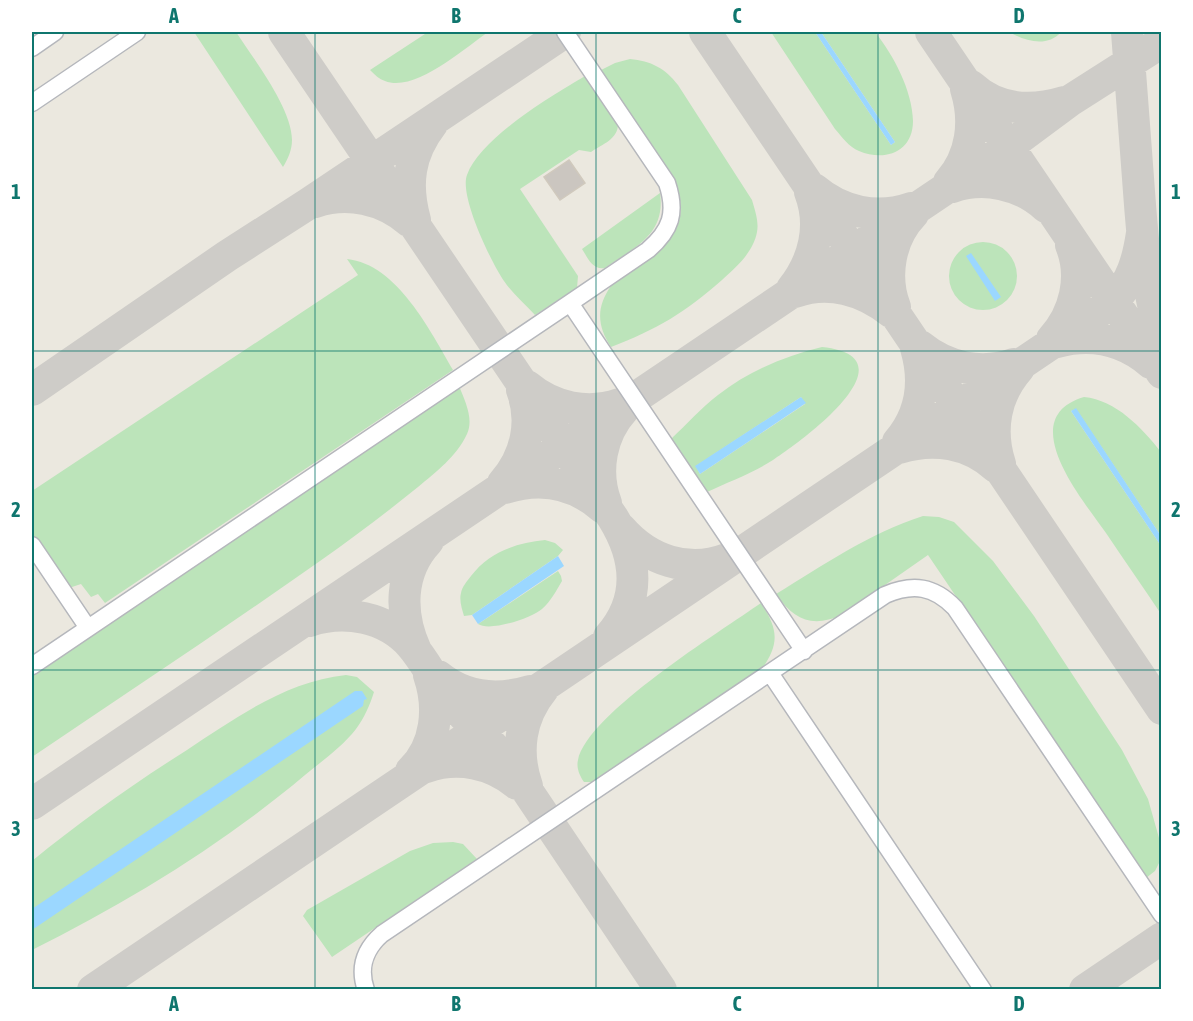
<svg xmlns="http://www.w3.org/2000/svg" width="1193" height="1021" font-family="'Asap Condensed',sans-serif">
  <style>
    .green { fill: #bce4ba; fill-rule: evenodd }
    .water { fill: #9bd7ff }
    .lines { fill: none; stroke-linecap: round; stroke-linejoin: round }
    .taxiway { stroke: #ceccc8; stroke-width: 32 }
    .building { fill: #cbc6c0; stroke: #d0c9bd; stroke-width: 1.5 }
    .minor-casing { stroke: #b5b7bc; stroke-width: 19 }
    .minor { stroke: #fff; stroke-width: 16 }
    .grid { fill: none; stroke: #0f766e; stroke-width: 1.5; stroke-opacity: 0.55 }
    .neatline { fill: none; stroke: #0f766e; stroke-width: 2 }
    .grid-label { font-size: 20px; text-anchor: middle; font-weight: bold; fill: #0f766e }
  </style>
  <rect width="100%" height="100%" fill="#ebe8df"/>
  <path class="green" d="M 194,32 L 236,32 C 253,58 292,108 292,140 C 292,150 288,159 283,167 Z
    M 428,32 L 488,32 C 465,48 415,93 385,81 C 379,79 375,75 370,70 Z
    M 771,32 L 815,32 L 891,145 L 895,142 L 821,32 L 875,32 C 894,56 912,90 913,121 C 913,152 885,162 859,151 C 849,147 842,137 835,129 Z
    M 1009,32 L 1061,32 C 1047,48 1025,41 1009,32 Z
    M 630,59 C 651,61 665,68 678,85 L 752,200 C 755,211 759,221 757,232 C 753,253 736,267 722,280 C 686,312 656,330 611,347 C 597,326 596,307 611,286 C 650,255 700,238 673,177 L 601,70 L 615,63 Z
    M 585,76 L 618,124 C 618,139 603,144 591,152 L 579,150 L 520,189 L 578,276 L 577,288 L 535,315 C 525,304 512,293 504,281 C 491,262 459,196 467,175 C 480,138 553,95 585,76 Z
    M 660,193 C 666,235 635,247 605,268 C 592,270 588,258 582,249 Z
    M949 276a34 34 0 1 1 68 0a34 34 0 1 1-68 0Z
    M 347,259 C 397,264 431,332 453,370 L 105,603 L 98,594 L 91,597 L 81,584 L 69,588 L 32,533 L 32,491 L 358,275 Z
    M 822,347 C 917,357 801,442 773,460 C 753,473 728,482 707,492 L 671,439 C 687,424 701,408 718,395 C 749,371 785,356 822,347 ZM 801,397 L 805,404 L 700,474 L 696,466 Z
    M 459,386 C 465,401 474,419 467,434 C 457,456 436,472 418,487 C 386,513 354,537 320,561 C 225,628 128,692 32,757 L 32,675 Z
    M 1084,397 C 1116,400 1142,428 1161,452 L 1161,536 L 1076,409 L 1071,411 L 1161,546 L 1161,614 C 1143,587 1124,560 1106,533 C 1083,500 1013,418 1084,397 Z
    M 923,516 L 939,517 L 954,522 L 993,561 L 1034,616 L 1122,750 L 1148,799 L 1161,845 L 1160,861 L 1155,871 L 1146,878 L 928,555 L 842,615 C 812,628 794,620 776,594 C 825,564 868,534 923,516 Z
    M 545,540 L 555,543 L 563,550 L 558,556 L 472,615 L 464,616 C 462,609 459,600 461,593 C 462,587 467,581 471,576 C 489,552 516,543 545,540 Z
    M 558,571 L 561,576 L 562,581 C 556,591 551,601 542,609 C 532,618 490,632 478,624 Z
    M 761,603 C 778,629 780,643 762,669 L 594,782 L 584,782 C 580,776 576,768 578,760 C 587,714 721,631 761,603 Z
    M 346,675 L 357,677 L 374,692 C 370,705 364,718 356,729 C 342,747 322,761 305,775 C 222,845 128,902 32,950 L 32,861 C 81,821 133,784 187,750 C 235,718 287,681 346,675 Z
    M 453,842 L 463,844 L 477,859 L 332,957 L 303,916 L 307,910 L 410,851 L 433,843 Z"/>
  <path class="water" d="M 815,32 L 821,32 L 895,142 L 891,145 Z
    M 971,253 L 1001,297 L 995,301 L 966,256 Z
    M 801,397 L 806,403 L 700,474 L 695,466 Z
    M 1076,408 L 1161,536 L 1161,546 L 1071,411 Z
    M 558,556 L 564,566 L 478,624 L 472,615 Z
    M 355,691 L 362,691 L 367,699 L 364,700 L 363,706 L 32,930 L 32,909 Z"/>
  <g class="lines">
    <path class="taxiway" d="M 284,32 L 613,518 C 637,557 642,600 609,637
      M 705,32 L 1162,709
      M 931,32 L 1162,373
      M 1127,32 C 1131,80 1134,129 1138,178 C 1142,232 1145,286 1162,337
      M 971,86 C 997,110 1031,112 1064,102
      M 949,182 C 972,156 976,121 966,89
      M 952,187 C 984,176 1021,184 1046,207
      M 814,189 C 841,212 877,220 911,208
      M 315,202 C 348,191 383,199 409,221
      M 415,220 C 405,184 409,154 432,124
      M 792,289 C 814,261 823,226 810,192
      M 795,292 C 829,280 863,290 891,312
      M 895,307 C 883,276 890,238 913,214
      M 1052,339 C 1075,314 1084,277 1071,245
      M 1057,342 C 1091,333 1124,340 1151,363
      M 920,346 C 947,368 981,375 1014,364
      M 527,386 C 553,408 588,415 620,404
      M 32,390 L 227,256 L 308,204 L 565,32
      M 898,442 C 921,415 926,382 916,348
      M 899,448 C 934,437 969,443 996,467
      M 1000,464 C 989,430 995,395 1019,368
      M 503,483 C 526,457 534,422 522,390
      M 505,488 C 540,477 574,483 602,507
      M 606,503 C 594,471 601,434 624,409
      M 621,529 C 648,560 688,574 727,559
      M 309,621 C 345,609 386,617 411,645 C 425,661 435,682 448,698 C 470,724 496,747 516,774 L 661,990
      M 416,651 C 399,614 399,572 428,541
      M 438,676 C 465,698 497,701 530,691
      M 426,767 C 458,756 492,763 517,784
      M 411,771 C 437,746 440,707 429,675
      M 527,786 C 515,752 520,717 543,689
      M 32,804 L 1009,146 L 1071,100 L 1162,42
      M 93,990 L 1113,302 C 1132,281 1138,260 1142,233
      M 1085,990 L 1162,938"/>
  </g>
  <path class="building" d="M 569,160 L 585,183 L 560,200 L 544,177 Z"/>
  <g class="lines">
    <g class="minor-casing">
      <path id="minor" d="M 32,48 L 55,32
        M 32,103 L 137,32
        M 570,303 L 804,651
        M 32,545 L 88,628
        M 32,666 L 570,303 L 648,250 C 671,230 677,213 667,183 L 565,32
        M 770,673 L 983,990
        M 366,990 C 358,967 365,949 382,934 L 885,595 C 913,583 934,586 955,608 L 1162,915"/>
    </g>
    <use href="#minor" class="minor"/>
  </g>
  <path class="grid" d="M 315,32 L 315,990M 596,32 L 596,990M 878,32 L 878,990M 32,351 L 1162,351M 32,670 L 1162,670"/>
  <rect width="1193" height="1021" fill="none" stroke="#ffffff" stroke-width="66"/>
  <rect x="33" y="33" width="1127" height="955" class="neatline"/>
  <g class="grid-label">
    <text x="174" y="23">A</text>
    <text x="456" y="23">B</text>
    <text x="737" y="23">C</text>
    <text x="1019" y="23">D</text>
    <text x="16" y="199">1</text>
    <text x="1176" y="199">1</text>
    <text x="16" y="517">2</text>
    <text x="1176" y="517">2</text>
    <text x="16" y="836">3</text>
    <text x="1176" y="836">3</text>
    <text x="174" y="1011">A</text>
    <text x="456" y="1011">B</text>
    <text x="737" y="1011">C</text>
    <text x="1019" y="1011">D</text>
  </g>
</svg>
